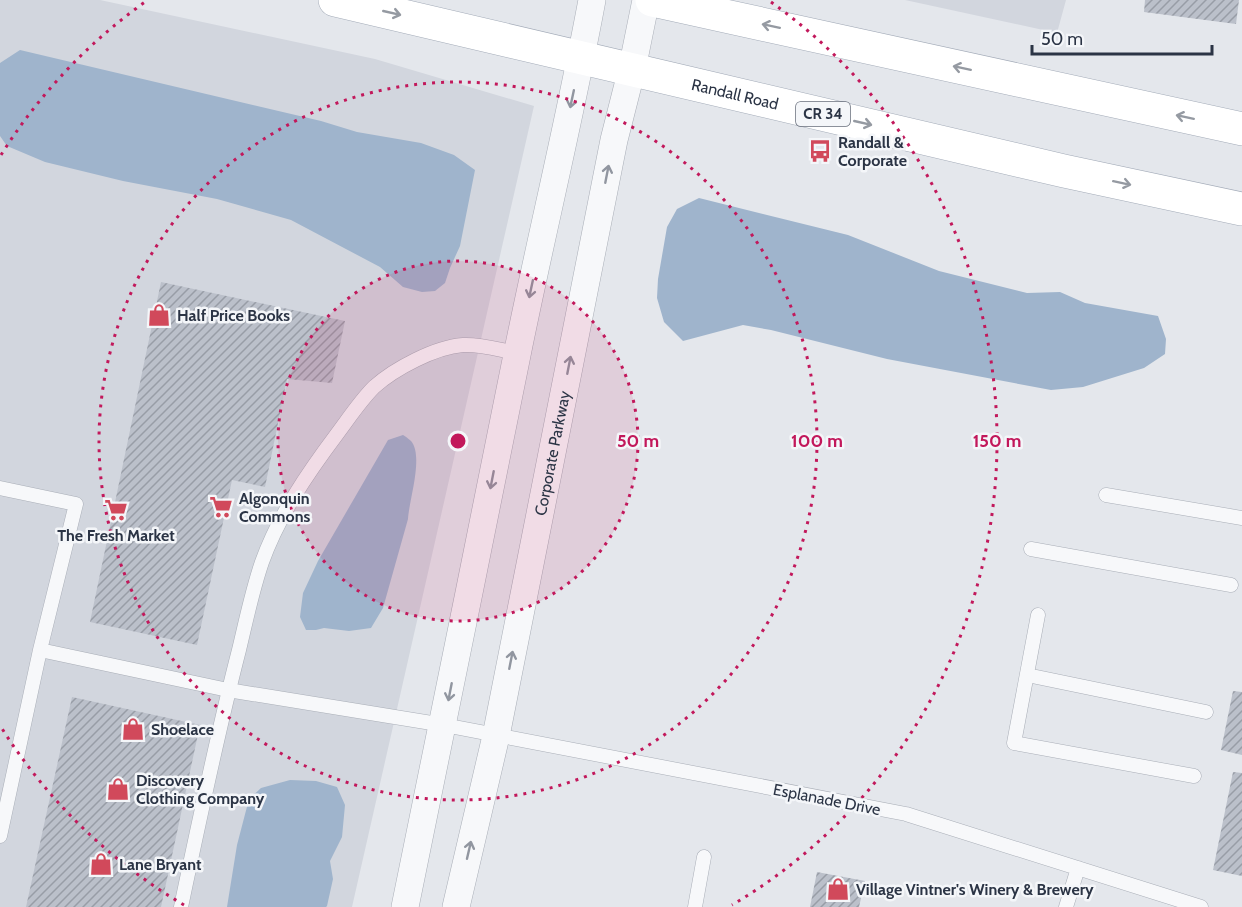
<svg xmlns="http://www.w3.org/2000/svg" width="1242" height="907" font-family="Cabin,sans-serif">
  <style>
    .built { fill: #d2d6de }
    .water { fill: #9fb4cc }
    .building { fill: url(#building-hatch) }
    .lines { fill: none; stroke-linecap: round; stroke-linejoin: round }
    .service-casing { stroke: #a9aeb7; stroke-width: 15 }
    .minor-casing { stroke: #a9aeb7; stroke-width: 28 }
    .primary-casing { stroke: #a3abb8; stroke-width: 34 }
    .service { stroke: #f7f8fa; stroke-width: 14 }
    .minor { stroke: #f7f8fa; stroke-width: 27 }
    .primary { stroke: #fff; stroke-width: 33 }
    .oneway { stroke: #959aa2 }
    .oneway2 { stroke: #9196a0 }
    .ring { fill: none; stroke: #c2185b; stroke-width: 3; stroke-dasharray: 3 6 }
    .labels { text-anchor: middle; stroke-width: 5; stroke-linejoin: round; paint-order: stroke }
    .shield { fill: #f4f6f9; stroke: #676e7b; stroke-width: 1.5 }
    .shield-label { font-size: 15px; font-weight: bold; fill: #2b3445 }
    .street-label { font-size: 16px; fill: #2b3445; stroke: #f4f6f9 }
    .poi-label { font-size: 16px; font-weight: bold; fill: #2b3445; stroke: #f4f6f9; text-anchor: start }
    .centre { fill: #c2185b; stroke: #f4f6f9; stroke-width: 3 }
    .ring-label { font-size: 18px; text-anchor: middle; font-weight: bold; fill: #c2185b; stroke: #f4f6f9; stroke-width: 5; stroke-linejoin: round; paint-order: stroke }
  </style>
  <defs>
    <pattern id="building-hatch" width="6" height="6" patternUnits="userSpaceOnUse" patternTransform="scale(1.5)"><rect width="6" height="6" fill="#bbc0ca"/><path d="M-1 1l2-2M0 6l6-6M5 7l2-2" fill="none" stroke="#989da6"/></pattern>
  </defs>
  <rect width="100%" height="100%" fill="#e4e7ec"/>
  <path class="built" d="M 0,0 L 100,0 L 375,59 L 534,106 L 352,907 L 0,907 Z
    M 905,0 L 1066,0 L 1057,33 Z"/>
  <path class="water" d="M 20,50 L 321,121 L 357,132 L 421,143 L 454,155 L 475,170 L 460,246 L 450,268 L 445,283 L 435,291 L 422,292 L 403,287 L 380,267 L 291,220 L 217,199 L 123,181 L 45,162 L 7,146 L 0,136 L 0,63 Z
    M 699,198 L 848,235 L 939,271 L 1027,293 L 1060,292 L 1085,303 L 1158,316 L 1166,339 L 1165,354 L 1144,368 L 1083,387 L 1051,390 L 887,359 L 771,330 L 743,325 L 683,341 L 664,322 L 657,298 L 658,279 L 667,227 L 677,209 Z
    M 403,435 C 405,436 410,440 411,441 C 424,456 409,500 408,519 L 383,608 L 371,628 L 349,631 L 324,628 L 316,630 L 306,630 L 300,617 L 303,593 L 318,561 L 388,440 Z
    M 290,780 L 316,781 L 337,787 L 345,805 L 342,837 L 330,861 L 333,879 L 327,906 L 326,907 L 227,907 L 237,845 L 249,799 L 261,788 Z"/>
  <path class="building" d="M 1145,0 L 1239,0 L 1236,24 L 1144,12 Z
    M 161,282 L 345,321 L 332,383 L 287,379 L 265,487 L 232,480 L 197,645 L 90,622 Z
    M 1233,691 L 1242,692 L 1242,755 L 1221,750 Z
    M 72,697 L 200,725 L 161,907 L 26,907 Z
    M 1233,772 L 1242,773 L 1242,876 L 1213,870 Z
    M 817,872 L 865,881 L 859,907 L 810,907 Z"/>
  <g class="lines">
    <g class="service-casing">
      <path id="service" d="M 0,488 L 76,504 L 40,650 L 0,836
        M 1106,495 L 1242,518
        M 1031,549 L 1231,585
        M 1038,615 L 1014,743 L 1194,776
        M 40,650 L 228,690 L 444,725 L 906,814 L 1201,907
        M 1027,675 L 1206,712
        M 181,907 C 199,821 217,735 239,650 C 246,621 252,591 262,562 C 279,515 307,474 337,434 C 349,418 360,401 374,387 C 394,369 435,347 463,345 C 481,344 500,350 517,353
        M 695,907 L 704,857
        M 1066,907 L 1078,868"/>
    </g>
    <g class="minor-casing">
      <g id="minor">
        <path d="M 405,907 C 444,723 479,539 517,355 C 541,236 570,119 592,0"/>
        <path id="s1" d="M 456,907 L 496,736 L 614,140 L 632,69 L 646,0"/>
      </g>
    </g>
    <g class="primary-casing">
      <g id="primary">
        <path id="s2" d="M 335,0 L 1064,171 L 1242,209"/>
        <path d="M 652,0 L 1242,129"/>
      </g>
    </g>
    <use href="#service" class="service"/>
    <use href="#minor" class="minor"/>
    <use href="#primary" class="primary"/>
  </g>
  <defs><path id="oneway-shaft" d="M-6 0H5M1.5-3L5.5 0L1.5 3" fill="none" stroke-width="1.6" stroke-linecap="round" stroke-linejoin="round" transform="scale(1.5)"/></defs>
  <g class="oneway">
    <use href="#oneway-shaft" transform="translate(392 13) rotate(13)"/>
    <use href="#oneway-shaft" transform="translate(771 26) rotate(-168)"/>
    <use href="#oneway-shaft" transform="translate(962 68) rotate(-168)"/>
    <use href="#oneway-shaft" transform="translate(1185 117) rotate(-168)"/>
    <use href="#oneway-shaft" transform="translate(863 123) rotate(13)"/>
    <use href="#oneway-shaft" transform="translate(1122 183) rotate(12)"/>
  </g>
  <g class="oneway2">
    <use href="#oneway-shaft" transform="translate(572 99) rotate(102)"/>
    <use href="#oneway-shaft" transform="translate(607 174) rotate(-79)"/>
    <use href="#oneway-shaft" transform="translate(531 289) rotate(102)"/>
    <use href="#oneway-shaft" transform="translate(569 365) rotate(-79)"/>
    <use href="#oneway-shaft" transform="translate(492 480) rotate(101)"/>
    <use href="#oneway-shaft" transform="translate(511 660) rotate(-79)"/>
    <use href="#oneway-shaft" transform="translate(450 692) rotate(101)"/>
    <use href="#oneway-shaft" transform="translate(469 850) rotate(-77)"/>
  </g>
  <circle cx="458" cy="441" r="180" fill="#c2185b" fill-opacity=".12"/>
  <g class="ring">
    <circle cx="458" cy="441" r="180"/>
    <circle cx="458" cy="441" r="359"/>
    <path d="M184 905A539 539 0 0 1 1 727M1 155A539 539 0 0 1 145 2M771 2A539 539 0 0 1 732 905"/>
  </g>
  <defs>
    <g id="bus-bare" transform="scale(1.8)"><path d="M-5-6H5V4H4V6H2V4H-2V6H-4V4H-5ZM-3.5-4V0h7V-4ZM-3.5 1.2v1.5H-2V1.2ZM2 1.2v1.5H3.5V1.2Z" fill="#d1495b" stroke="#f4f6f9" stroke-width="2.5" paint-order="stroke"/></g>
    <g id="shop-bare" transform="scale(1.8)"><path d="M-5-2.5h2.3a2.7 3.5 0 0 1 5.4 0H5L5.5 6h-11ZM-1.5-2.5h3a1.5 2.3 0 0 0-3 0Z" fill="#d1495b" stroke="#f4f6f9" stroke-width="2.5" paint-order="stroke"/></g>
    <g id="supermarket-bare" transform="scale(1.8)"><path d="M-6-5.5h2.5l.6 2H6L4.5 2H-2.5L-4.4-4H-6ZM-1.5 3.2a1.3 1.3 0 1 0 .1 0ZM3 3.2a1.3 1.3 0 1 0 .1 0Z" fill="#d1495b" stroke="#f4f6f9" stroke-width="2.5" paint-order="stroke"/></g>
  </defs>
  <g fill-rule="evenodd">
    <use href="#bus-bare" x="820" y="151"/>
    <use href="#shop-bare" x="159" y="315"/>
    <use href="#supermarket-bare" x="221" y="507"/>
    <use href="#supermarket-bare" x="116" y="510"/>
    <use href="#shop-bare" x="133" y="729"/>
    <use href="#shop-bare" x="118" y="789"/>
    <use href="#shop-bare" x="101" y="864"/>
    <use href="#shop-bare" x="838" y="889"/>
  </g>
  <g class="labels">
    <rect class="shield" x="796" y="102" width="54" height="24" rx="4.5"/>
    <g class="shield-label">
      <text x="823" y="119">CR 34</text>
    </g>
    <g class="street-label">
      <text dy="6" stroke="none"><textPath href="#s2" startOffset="411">Randall Road</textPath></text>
      <text dy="6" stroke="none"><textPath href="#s1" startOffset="464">Corporate Parkway</textPath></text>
      <text transform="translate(827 799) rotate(11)" y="6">Esplanade Drive</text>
    </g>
    <g class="poi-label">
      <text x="838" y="148">Randall &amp;<tspan x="838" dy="18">Corporate</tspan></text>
      <text x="177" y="321">Half Price Books</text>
      <text x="239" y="504">Algonquin<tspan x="239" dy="18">Commons</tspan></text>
      <text x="116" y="541" text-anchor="middle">The Fresh Market</text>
      <text x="151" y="735">Shoelace</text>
      <text x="136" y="786">Discovery<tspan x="136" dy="18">Clothing Company</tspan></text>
      <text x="119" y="870">Lane Bryant</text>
      <text x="856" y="895">Village Vintner's Winery &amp; Brewery</text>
    </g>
  </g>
  <circle cx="458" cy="441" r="9" class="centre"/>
  <g class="ring-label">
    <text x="638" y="447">50 m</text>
    <text x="817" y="447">100 m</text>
    <text x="997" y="447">150 m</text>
  </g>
  <path d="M1032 45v9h180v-9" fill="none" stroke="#2b3445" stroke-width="3"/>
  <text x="1041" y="45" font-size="18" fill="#2b3445" stroke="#f4f6f9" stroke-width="4.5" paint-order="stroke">50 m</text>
</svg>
